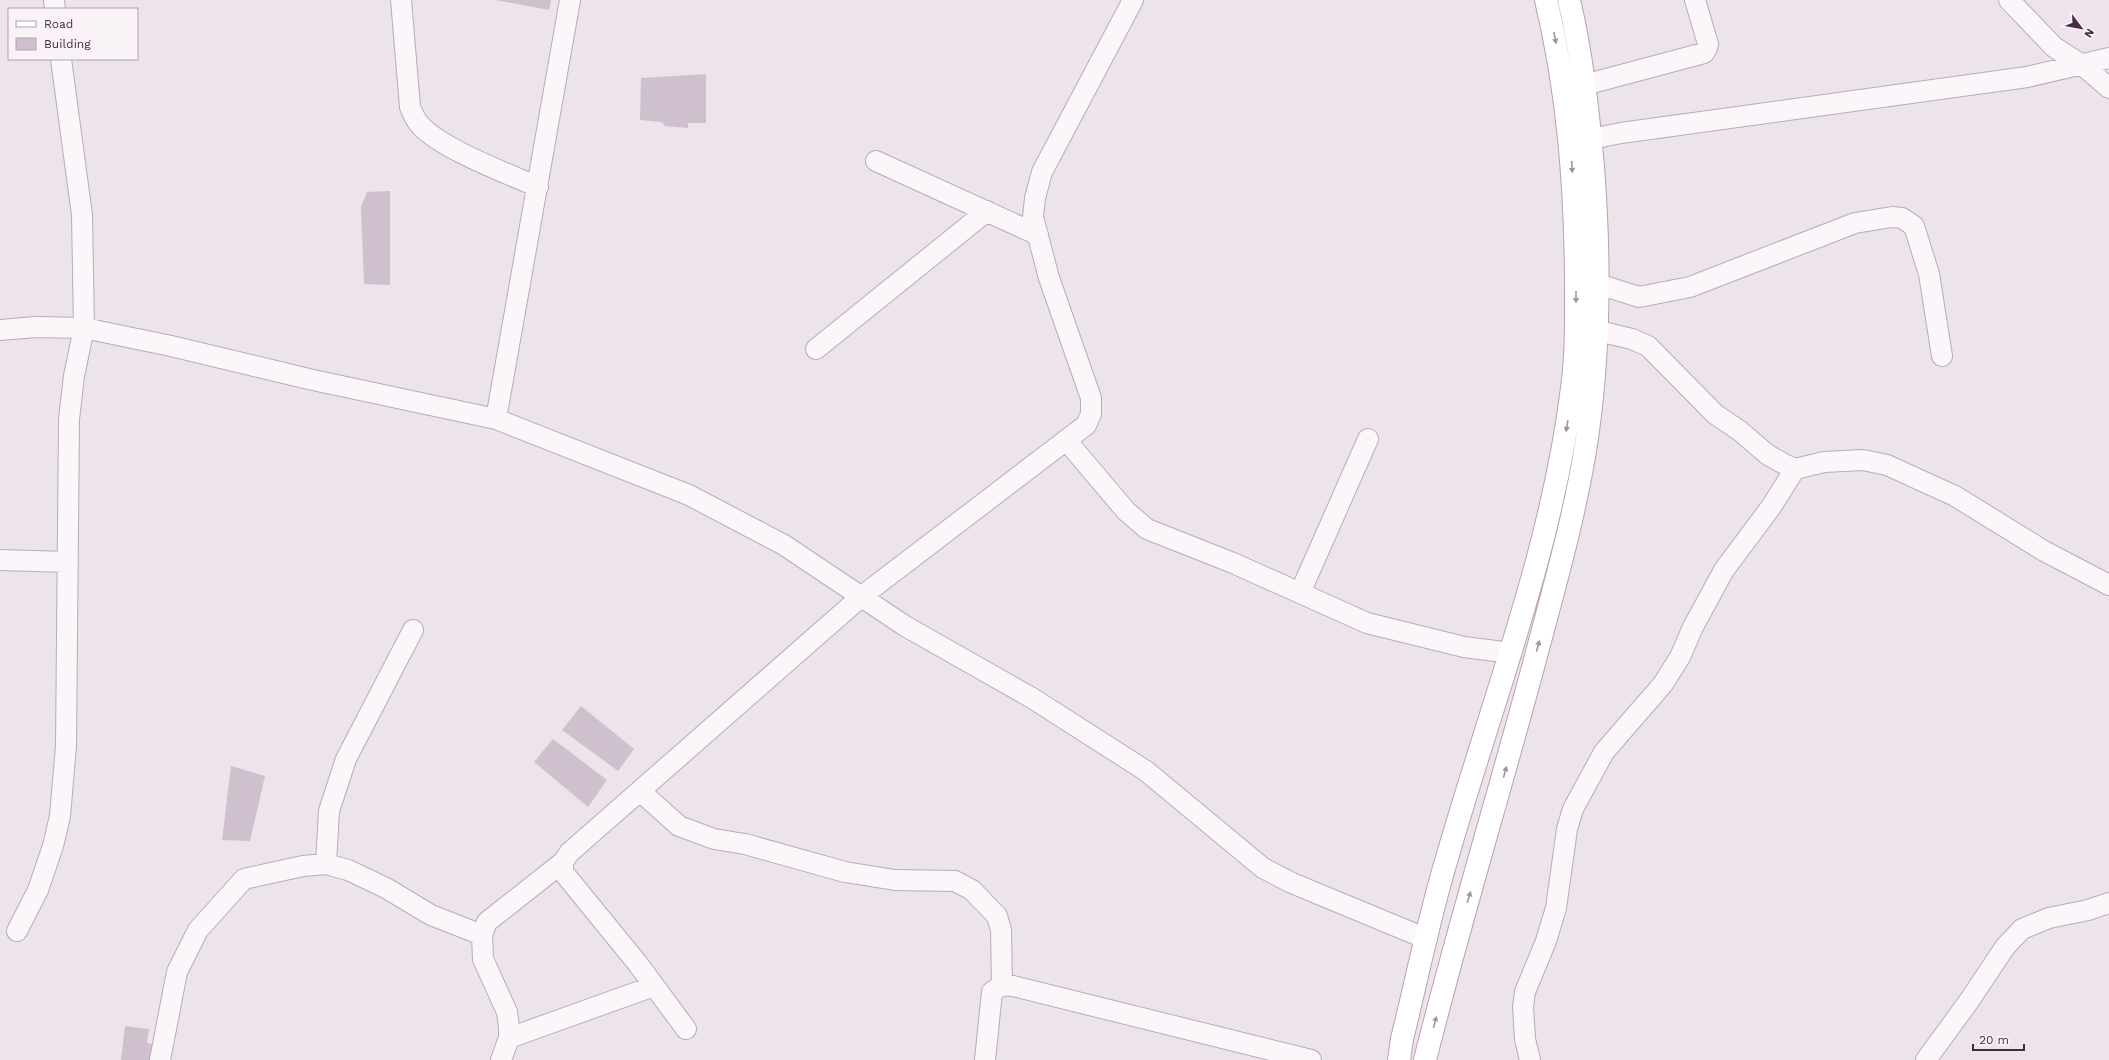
<svg xmlns="http://www.w3.org/2000/svg" width="2109" height="1060" font-family="'Work Sans',sans-serif">
  <style>
    .building { fill: #cfc0ce }
    .lines { fill: none; stroke-linecap: round; stroke-linejoin: round }
    .minor-casing { stroke: #baabb8; stroke-width: 22 }
    .major-casing { stroke: #b9a1b7; stroke-width: 24 }
    .minor { stroke: #faf6f9; stroke-width: 20 }
    .major { stroke: #fff; stroke-width: 22 }
    .oneway { fill: #a294a0 }
  </style>
  <rect width="100%" height="100%" fill="#ece3eb"/>
  <path class="building" d="M 496,0 L 551,0 L 549,10 Z
    M 706,74 L 706,123 L 688,123 L 688,128 L 665,126 L 662,122 L 640,120 L 641,78 Z
    M 390,191 L 390,285 L 364,284 L 361,207 L 367,192 Z
    M 581,706 L 634,749 L 618,771 L 562,730 Z
    M 553,739 L 607,780 L 588,807 L 534,762 Z
    M 231,766 L 265,776 L 250,841 L 222,840 Z
    M 125,1026 L 149,1029 L 147,1043 L 161,1045 L 159,1060 L 121,1060 Z"/>
  <g class="lines">
    <g class="minor-casing">
      <path id="minor" d="M 54,0 L 55,9
        M 401,0 L 410,107 C 412,111 414,117 417,121 C 433,146 509,174 538,187
        M 2009,0 L 2054,47 L 2082,65 L 2109,88
        M 1584,85 L 1704,53 L 1707,48 L 1708,44 L 1695,0
        M 1591,139 L 1621,133 L 2027,77 L 2109,58
        M 876,161 L 1038,235
        M 1598,284 L 1639,297 L 1690,287 L 1855,223 L 1892,217 L 1902,218 L 1914,226 L 1929,274 L 1942,356
        M 0,330 L 36,327 L 84,328 L 171,346 L 313,380 L 496,419 L 689,495 L 784,545 L 905,626 L 1032,698 L 1146,771 L 1263,868 L 1292,883 L 1427,939
        M 1598,331 L 1632,339 L 1648,346 L 1715,414 L 1740,431 L 1768,455 L 1786,465 L 1795,469 L 1824,462 L 1863,460 L 1887,465 L 1955,496 L 2044,551 L 2109,585
        M 816,349 L 987,211
        M 496,419 L 570,0
        M 1066,440 L 1126,511 L 1147,529 L 1233,563 L 1367,623 L 1464,647 L 1511,653
        M 0,560 L 68,562
        M 1300,593 L 1368,439
        M 640,791 L 679,826 L 714,839 L 745,844 L 845,872 L 895,880 L 955,881 L 972,890 L 997,916 L 1001,930 L 1002,985
        M 326,864 L 329,811 L 346,759 L 413,630
        M 17,931 L 38,890 L 53,846 L 60,816 L 66,746 L 69,419 L 74,376 L 84,328 L 82,215 L 61,59
        M 686,1029 L 638,964 L 563,872 L 563,862 L 569,853 L 862,596 L 1086,425 L 1091,414 L 1091,398 L 1049,278 L 1033,217 L 1035,198 L 1042,172 L 1133,0
        M 509,1038 L 654,986
        M 160,1060 L 177,972 L 198,930 L 244,879 L 303,866 L 326,864 L 348,870 L 386,888 L 431,915 L 482,935
        M 501,1060 L 509,1038 L 509,1027 L 507,1012 L 483,959 L 482,935 L 487,922 L 563,862
        M 985,1060 L 992,992 L 1002,985 L 1013,986 L 1311,1060
        M 1530,1060 L 1525,1039 L 1523,1007 L 1525,992 L 1546,941 L 1556,908 L 1567,829 L 1573,809 L 1604,752 L 1663,684 L 1680,657 L 1693,627 L 1724,570 L 1771,507 L 1795,469
        M 1926,1060 L 1969,1001 L 2005,947 L 2022,929 L 2049,918 L 2088,910 L 2109,903"/>
    </g>
    <g class="major-casing">
      <path id="major" d="M 1399,1060 L 1402,1039 C 1417,979 1429,917 1447,858 C 1492,701 1552,550 1572,388 C 1577,351 1576,313 1576,276 C 1575,182 1568,92 1546,0
        M 1425,1060 C 1459,924 1500,791 1536,656 C 1555,584 1576,512 1587,438 C 1600,348 1600,258 1593,167 C 1588,111 1582,55 1569,0"/>
    </g>
    <use href="#minor" class="minor"/>
    <use href="#major" class="major"/>
  </g>
  <defs><path id="oneway-solid" d="M-6-.8H1V-3.2L6.5 0L1 3.2V.8H-6Z"/></defs>
  <g class="oneway">
    <use href="#oneway-solid" transform="translate(1555 38) rotate(79)"/>
    <use href="#oneway-solid" transform="translate(1572 167) rotate(87)"/>
    <use href="#oneway-solid" transform="translate(1576 297) rotate(90)"/>
    <use href="#oneway-solid" transform="translate(1567 426) rotate(99)"/>
    <use href="#oneway-solid" transform="translate(1538 646) rotate(-75)"/>
    <use href="#oneway-solid" transform="translate(1505 772) rotate(-75)"/>
    <use href="#oneway-solid" transform="translate(1469 897) rotate(-74)"/>
    <use href="#oneway-solid" transform="translate(1435 1022) rotate(-76)"/>
  </g>
  <rect x="8" y="8" width="130" height="52" fill="#f9f3f8" stroke="#b1a2af"/>
  <rect x="16" y="21" width="20" height="6" fill="#ffffff" stroke="#b1a2af"/>
  <text x="44" y="28" font-size="12" fill="#462942">Road</text>
  <rect x="16" y="38" width="20" height="12" fill="#cfc0ce" stroke="#b1a2af"/>
  <text x="44" y="48" font-size="12" fill="#462942">Building</text>
  <g transform="translate(2081 28) rotate(122)" stroke="#f9f3f8" stroke-width="3" paint-order="stroke">
  <path d="M0-3L7 15L0 10L-7 15Z" fill="#462942"/>
  <text y="-6" font-size="11" font-weight="bold" text-anchor="middle" fill="#462942">N</text>
  </g>
  <path d="M1973 1044v6h51v-6" fill="none" stroke="#462942" stroke-width="2"/>
  <text x="1979" y="1044" font-size="12" fill="#462942" stroke="#f9f3f8" stroke-width="3" paint-order="stroke">20 m</text>
</svg>
